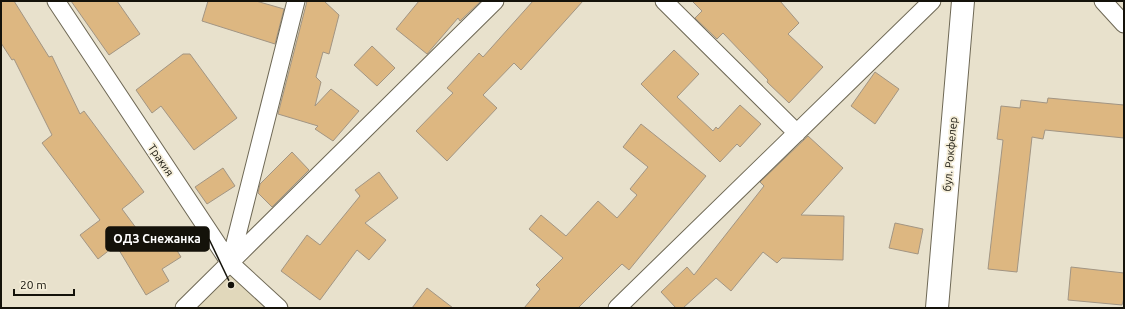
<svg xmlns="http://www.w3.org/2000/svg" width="1125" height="309" font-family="Ubuntu,sans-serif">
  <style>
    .built { fill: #e1d8bb }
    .building { fill: #ddb781; stroke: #a29583 }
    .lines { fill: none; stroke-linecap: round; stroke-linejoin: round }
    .street-casing { stroke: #6e6855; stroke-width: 19 }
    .primary-casing { stroke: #6e6855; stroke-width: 24 }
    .street { stroke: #fff; stroke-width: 17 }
    .primary { stroke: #fff; stroke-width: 22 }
    .labels { text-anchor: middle; stroke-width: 3.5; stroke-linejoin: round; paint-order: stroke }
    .street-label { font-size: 11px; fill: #14120a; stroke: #f5eed9 }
    .leader { fill: none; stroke: #14120a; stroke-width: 1.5 }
    .callout-dot { fill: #14120a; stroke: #f5eed9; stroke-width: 1.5 }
    .callout { fill: #14120a; stroke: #14120a; stroke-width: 1.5 }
    .callout-label { font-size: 12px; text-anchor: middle; font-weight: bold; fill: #fff }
  </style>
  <rect width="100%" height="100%" fill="#e8e1cc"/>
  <path class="built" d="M 230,263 L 279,308 L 184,308 Z"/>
  <path class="building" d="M 1,1 L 14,1 L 49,57 L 52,56 L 80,114 L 84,111 L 144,192 L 122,209 L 145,240 L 163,228 L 181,257 L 162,269 L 169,281 L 146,295 L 116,245 L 98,259 L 80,235 L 100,220 L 42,143 L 52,135 L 14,59 L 12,60 L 1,43 Z
    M 71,1 L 117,1 L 140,34 L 109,55 Z
    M 208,1 L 256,1 L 284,9 L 275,44 L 202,21 Z
    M 307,1 L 324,1 L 339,15 L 329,54 L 323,52 L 316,77 L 321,82 L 315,106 L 331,89 L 359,111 L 333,141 L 315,129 L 318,126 L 278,114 Z
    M 419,1 L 481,1 L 460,21 L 458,18 L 427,54 L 396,29 Z
    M 533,1 L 583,1 L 521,70 L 514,63 L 483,95 L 497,108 L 447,161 L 416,131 L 453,93 L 447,88 L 479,53 L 483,57 Z
    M 692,1 L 780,1 L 799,23 L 788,34 L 823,67 L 789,103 L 767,82 L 768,80 L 723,33 L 717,39 L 695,18 L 702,11 Z
    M 372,46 L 395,68 L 377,86 L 354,65 Z
    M 674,50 L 699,74 L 677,97 L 713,131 L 716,127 L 718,129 L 740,105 L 761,124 L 740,147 L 737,144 L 720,162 L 641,84 Z
    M 183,54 L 190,54 L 237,118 L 194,150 L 161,106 L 152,113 L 136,90 Z
    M 875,72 L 899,89 L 875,124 L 851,106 Z
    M 1048,98 L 1124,105 L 1124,138 L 1045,130 L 1043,139 L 1032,137 L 1017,272 L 988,269 L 1003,140 L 997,139 L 1001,106 L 1020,108 L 1021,100 L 1047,103 Z
    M 641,124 L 706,176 L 629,270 L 622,264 L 578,308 L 524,308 L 540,289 L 536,285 L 563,258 L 529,229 L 541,215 L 566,236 L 598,201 L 617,218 L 637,195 L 630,189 L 648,167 L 623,147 Z
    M 808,136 L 843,168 L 801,215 L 844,216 L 843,260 L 782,258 L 777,263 L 763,252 L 731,291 L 716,278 L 683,308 L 676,308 L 661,292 L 687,267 L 694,275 L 764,186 L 760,182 Z
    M 292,152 L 309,170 L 272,207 L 258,193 L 260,184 Z
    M 223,168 L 235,186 L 207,204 L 195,187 Z
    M 379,172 L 398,198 L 365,223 L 386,240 L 369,260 L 357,250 L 320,300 L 281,271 L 307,235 L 320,245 L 360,196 L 355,190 Z
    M 895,223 L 923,229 L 918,254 L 889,248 Z
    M 1071,267 L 1124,273 L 1124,298 L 1122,305 L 1068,300 Z
    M 427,288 L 453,308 L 412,308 Z"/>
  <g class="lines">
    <g class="street-casing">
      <path id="street" d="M 56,1 L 230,263 L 279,308
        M 664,1 L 797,133
        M 1103,1 L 1124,24
        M 230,263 L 296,1
        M 184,308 L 495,1
        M 617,308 L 932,1"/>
    </g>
    <g class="primary-casing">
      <path id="primary" d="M 937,308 L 963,1"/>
    </g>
    <use href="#street" class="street"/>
    <use href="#primary" class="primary"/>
  </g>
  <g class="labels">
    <g class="street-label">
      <text transform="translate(950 154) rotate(-85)" y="4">бул. Рокфелер</text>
      <text transform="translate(161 160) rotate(56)" y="4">Тракия</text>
    </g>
  </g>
  <path class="leader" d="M231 285L209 239"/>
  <circle class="callout-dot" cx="231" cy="285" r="4"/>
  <rect class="callout" x="106" y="227" width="103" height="24" rx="4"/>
  <g class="callout-label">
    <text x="157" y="243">ОДЗ Снежанка</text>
  </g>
  <rect width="1125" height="309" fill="none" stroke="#14120a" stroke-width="4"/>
  <path d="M14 289v6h60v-6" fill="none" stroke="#14120a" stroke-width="2"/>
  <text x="20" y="289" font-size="12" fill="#14120a" stroke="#f5eed9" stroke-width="3" paint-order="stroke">20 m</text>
</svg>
